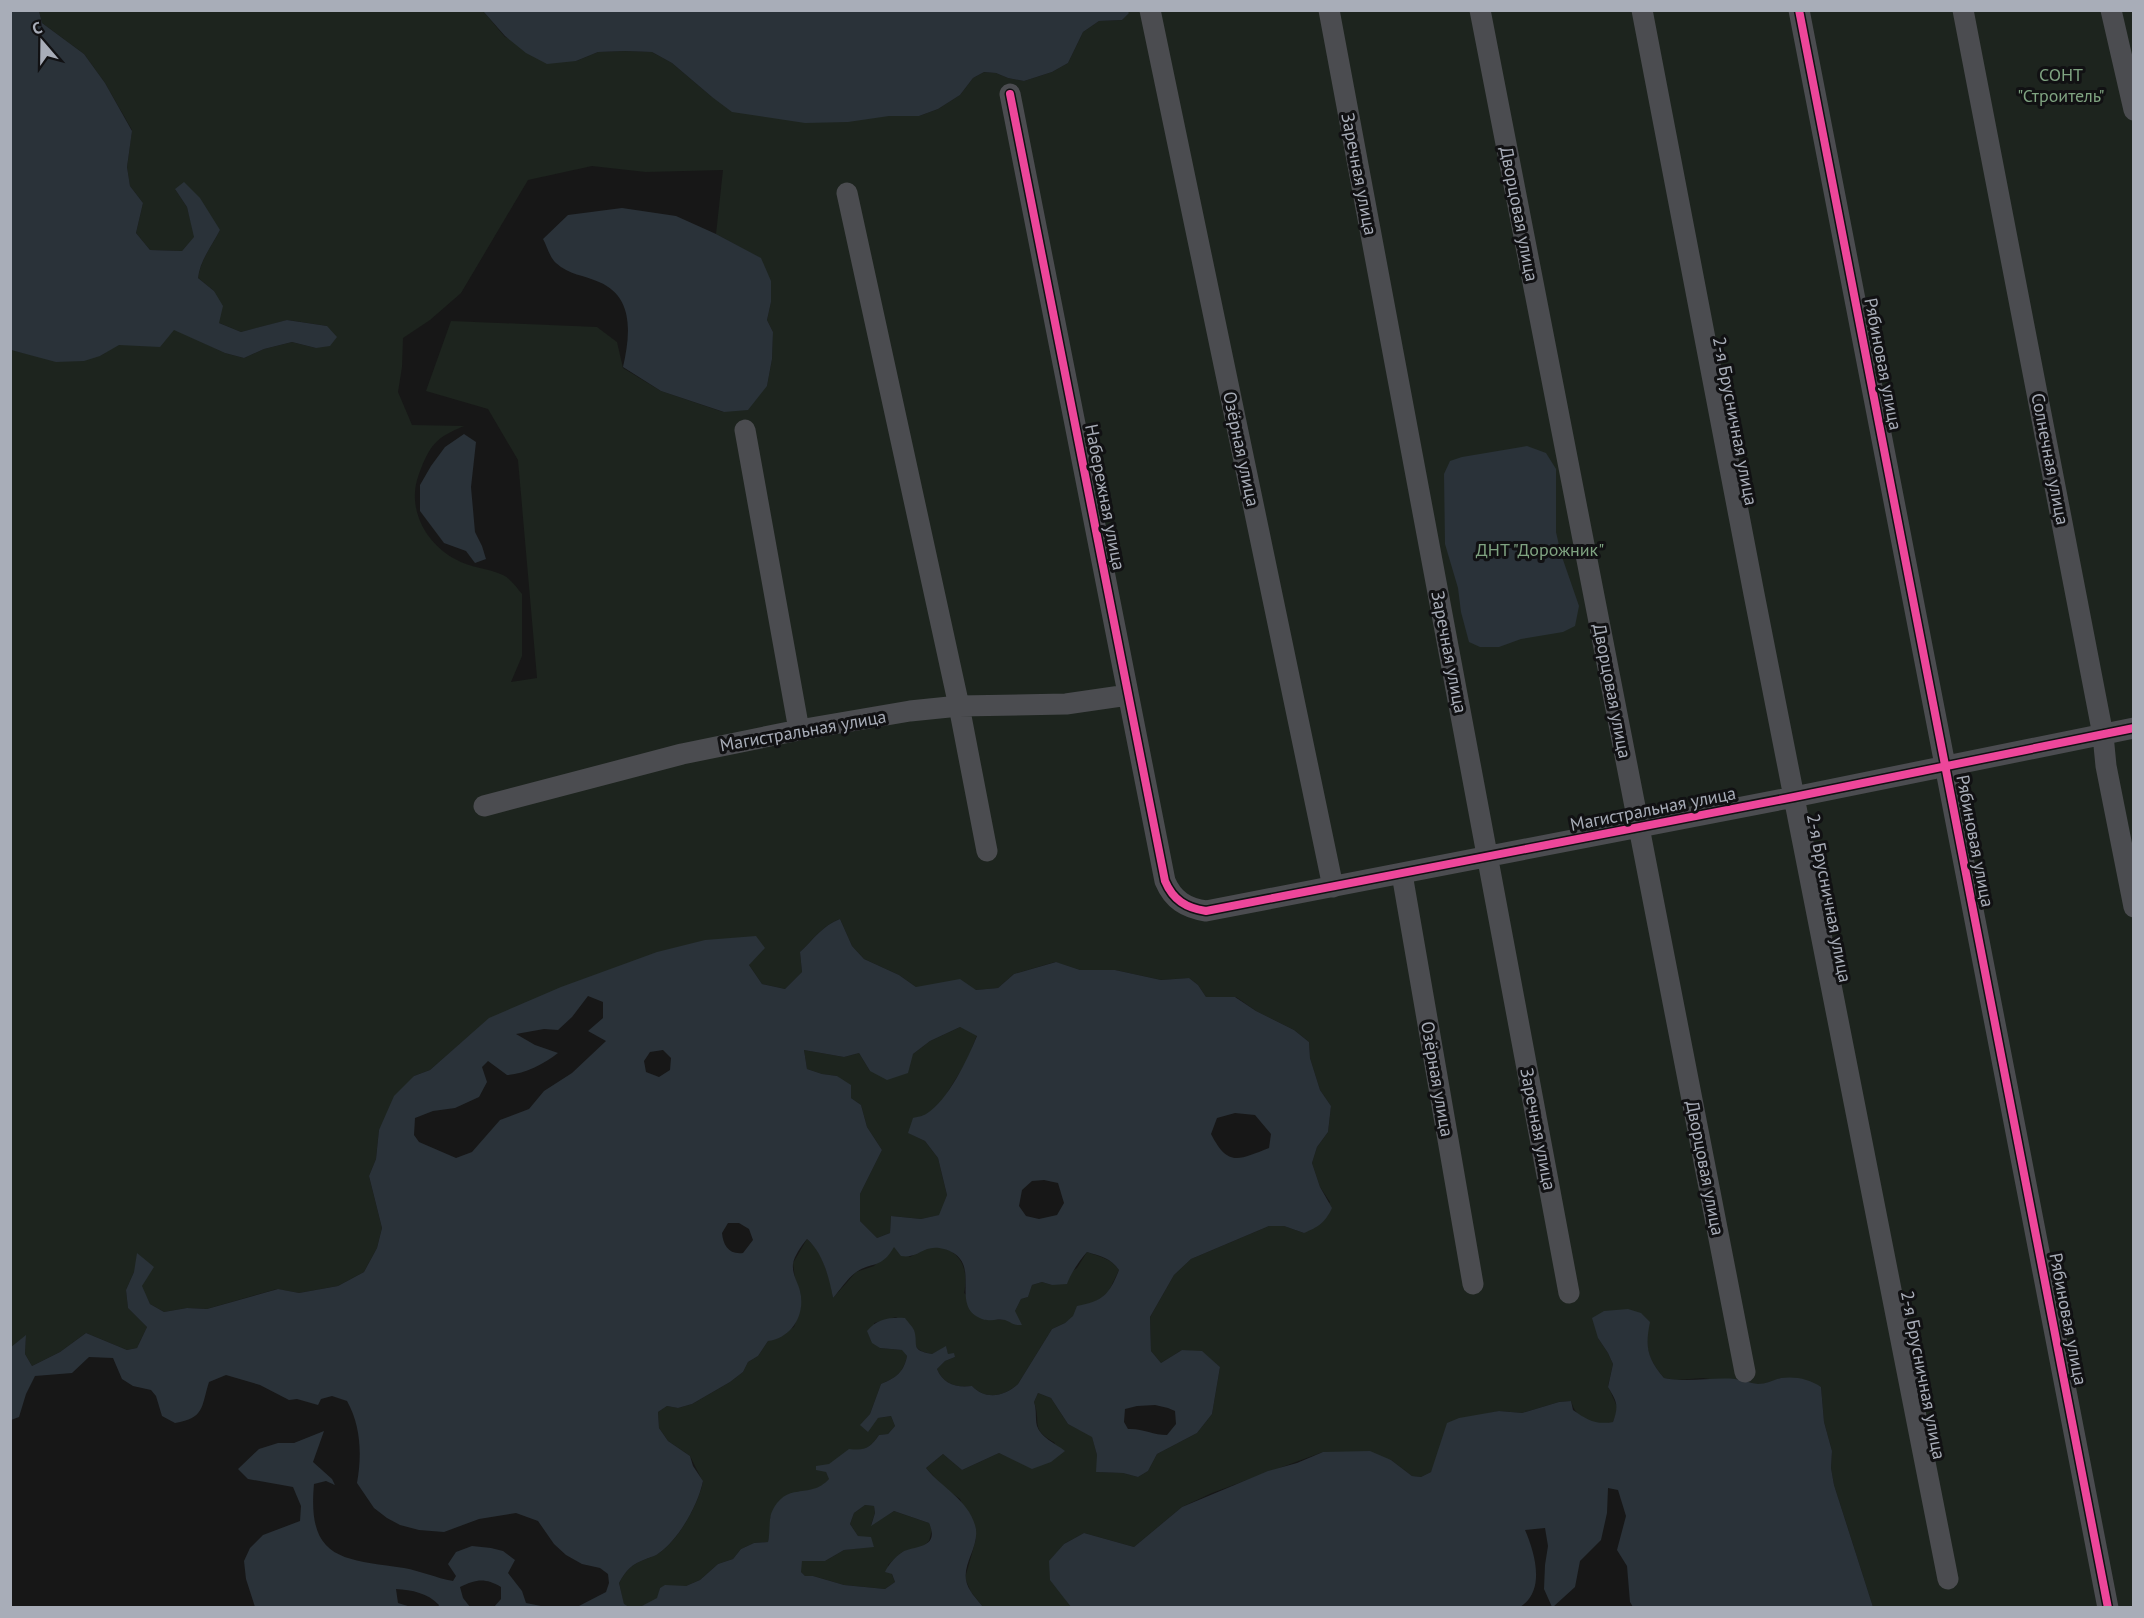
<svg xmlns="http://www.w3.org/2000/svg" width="2144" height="1618" font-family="'PT Sans',sans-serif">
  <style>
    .green { fill: #1d241e; fill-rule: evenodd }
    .water { fill: #2a3239; fill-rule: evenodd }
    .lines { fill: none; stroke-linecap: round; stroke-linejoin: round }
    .minor { stroke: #4b4c50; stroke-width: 21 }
    .cycleway-casing { stroke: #111113; stroke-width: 11 }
    .cycleway { stroke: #ed469a; stroke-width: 8 }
    .labels { text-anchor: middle; stroke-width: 6; stroke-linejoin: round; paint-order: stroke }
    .park-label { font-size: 18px; fill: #7fa381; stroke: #111113 }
    .street-label { font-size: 18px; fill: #a8adb8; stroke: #111113 }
  </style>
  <rect width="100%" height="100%" fill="#171717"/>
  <path class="green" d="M 39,11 L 483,11 L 505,37 L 576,61 L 598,52 L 625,51 L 652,52 L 672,63 L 712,97 L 889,116 L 919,116 L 938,109 L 960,95 L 973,78 L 984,72 L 996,73 L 1008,78 L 1024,81 L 1052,72 L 1068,63 L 1083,32 L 1099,21 L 1122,20 L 1128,13 L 1127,11 L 2133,11 L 2133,1607 L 1873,1607 L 1834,1485 L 1831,1468 L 1832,1451 L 1824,1422 L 1821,1387 L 1781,1378 L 1764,1384 L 1756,1384 L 1735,1379 L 1716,1380 L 1703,1378 L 1677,1380 L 1664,1378 C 1647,1358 1645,1347 1649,1322 L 1598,1338 L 1608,1353 L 1613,1364 L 1608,1386 L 1618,1409 L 1613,1422 C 1595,1426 1576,1420 1571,1401 L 1559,1402 L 1522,1413 L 1499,1411 L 1481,1415 L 1431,1472 L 1421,1477 L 1412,1476 L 1391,1460 L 1323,1452 L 1212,1493 L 1182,1507 L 1134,1547 L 1084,1533 L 1064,1544 L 1050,1561 L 1064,1597 L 1071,1607 L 983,1607 L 971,1592 L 965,1578 L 976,1539 L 960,1499 L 943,1487 L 926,1468 L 943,1454 L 962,1470 L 999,1453 L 1032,1468 L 1055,1443 C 1029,1428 1042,1425 1034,1402 L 1038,1393 L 1051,1398 L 1068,1424 L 1092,1436 L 1097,1455 L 1097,1472 L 1123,1473 L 1138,1477 L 1148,1471 L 1157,1454 L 1197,1433 L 1212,1414 L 1220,1367 L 1202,1352 L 1182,1350 L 1161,1363 L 1151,1351 L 1150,1317 L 1174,1275 L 1191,1259 L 1269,1226 L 1284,1226 L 1304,1233 L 1330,1202 L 1320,1187 L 1312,1163 L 1317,1147 L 1328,1132 L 1331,1106 L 1320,1090 L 1310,1058 L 1309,1042 L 1294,1030 L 1256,1011 L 1236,997 L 1206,997 L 1198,985 L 1189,978 L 1161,980 L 1115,970 L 1080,970 L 1055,962 L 1014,974 L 998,988 L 976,990 L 916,987 L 899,975 L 864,959 L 852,946 L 840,919 C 823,925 813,940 800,952 L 802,972 L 785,989 L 762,984 L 749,965 L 756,936 L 469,1036 L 430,1070 L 414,1076 L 379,1130 L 376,1159 L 369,1176 L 382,1228 L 377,1248 L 364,1272 L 338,1286 L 299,1293 L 277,1289 L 207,1309 L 187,1308 L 164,1312 L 150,1304 L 134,1272 L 126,1290 L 128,1308 L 147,1327 L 137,1348 L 127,1350 L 86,1333 L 60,1352 L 32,1366 L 25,1354 L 26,1336 L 11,1347 L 11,350 L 32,355 L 100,356 L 119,344 L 174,329 L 225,353 L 244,358 L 264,349 L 292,342 L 316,348 L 327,326 L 288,320 L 241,332 L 219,323 L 214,291 L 198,278 C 200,260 212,246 220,230 L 175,189 L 187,207 L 195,237 L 182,251 L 150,250 L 136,233 L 143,203 L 130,186 L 127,167 L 132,130 L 105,83 L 84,54 L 42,23 ZM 592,166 L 646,172 L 723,170 L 716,234 L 760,258 L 771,302 L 767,320 L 773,332 L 772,359 L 767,386 L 723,412 L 661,391 L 623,368 L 617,342 L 597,327 L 451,321 L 426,391 L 488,409 L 518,460 L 537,678 L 511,682 L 522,656 L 522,594 C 517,588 510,578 503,575 C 488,568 470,568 455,559 C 425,543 406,507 419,474 C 430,445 435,438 464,426 L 412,425 L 398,392 L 402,367 L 403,338 L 430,320 L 461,293 L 528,180 Z
    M 960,1027 L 977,1035 L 967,1061 L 942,1101 L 909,1133 L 925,1141 L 938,1158 L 947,1195 L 940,1215 L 921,1219 L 891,1216 L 890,1233 L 877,1238 L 860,1221 L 860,1194 L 882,1150 L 867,1127 L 861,1105 L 851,1098 L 837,1076 L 822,1074 L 807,1069 L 804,1050 L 844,1057 L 859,1053 L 870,1071 L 913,1054 L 930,1041 Z
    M 807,1239 L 819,1251 L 830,1280 L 833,1298 L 856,1272 L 874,1266 L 894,1246 L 910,1257 C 916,1254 925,1247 931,1247 C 959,1246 970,1268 964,1293 L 998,1320 L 1005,1320 L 1015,1311 L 1021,1299 L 1028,1297 L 1032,1285 L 1042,1282 L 1052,1285 L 1077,1268 L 1087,1252 C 1100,1257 1111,1258 1119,1270 L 1108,1293 L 1065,1323 L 1052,1329 L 1018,1384 C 1004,1397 985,1400 972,1386 C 956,1388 943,1384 937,1369 L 945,1361 L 955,1357 L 948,1354 L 946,1347 L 932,1354 C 915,1351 914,1346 914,1330 L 896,1317 L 874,1323 L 880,1348 L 903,1350 L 907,1356 C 904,1372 896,1378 881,1384 L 870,1414 L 861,1425 L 878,1418 L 891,1416 L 895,1426 L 888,1434 L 879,1435 C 870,1448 865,1451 849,1450 L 829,1465 L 826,1472 L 830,1479 L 822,1488 L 810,1490 L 770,1517 L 771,1529 L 768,1542 L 754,1543 L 741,1549 L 733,1559 L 718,1564 L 700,1580 L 686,1586 L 665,1586 L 660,1588 L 658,1598 C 646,1605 637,1611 624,1605 L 619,1583 C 626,1570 632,1564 646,1559 C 650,1557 655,1556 659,1553 C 679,1539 698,1505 703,1482 L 690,1456 L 668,1441 L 659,1428 L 658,1412 L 667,1406 L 678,1408 L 692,1404 L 730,1382 L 743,1372 L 748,1362 L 758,1356 L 768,1341 L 794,1327 L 801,1306 L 800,1292 L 795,1279 L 793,1263 Z
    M 865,1505 L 874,1506 L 875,1513 L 871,1525 L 894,1511 L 929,1523 L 932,1530 L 929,1541 L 921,1548 L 902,1552 L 888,1565 L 895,1582 L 885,1589 L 844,1585 L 813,1576 L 805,1576 L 801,1572 L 801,1561 L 825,1561 L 844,1550 L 874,1546 L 858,1536 L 850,1524 L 854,1513 Z"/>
  <path class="water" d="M 11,10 L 39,11 L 42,23 L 84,54 L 105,83 L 132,131 L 127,167 L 130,186 L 143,203 L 136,233 L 150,250 L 182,251 L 194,237 L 187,207 L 175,189 L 184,182 L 200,198 L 220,230 C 212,246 200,260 198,278 L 214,291 L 223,306 L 219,323 L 241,332 L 287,320 L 327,326 L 337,337 L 330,346 L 316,348 L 292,342 L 264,349 L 244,358 L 225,353 L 174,330 L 160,347 L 119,345 L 100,356 L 84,361 L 56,362 L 11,350 Z
    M 1127,11 L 1129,13 L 1122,20 L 1099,21 L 1083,32 L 1068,63 L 1052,72 L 1024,81 L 1008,78 L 996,73 L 984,72 L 973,78 L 960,95 L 938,109 L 919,116 L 889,116 L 848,122 L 805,123 L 732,112 L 712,97 L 672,63 L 652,52 L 625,51 L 598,52 L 576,61 L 547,64 L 526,53 L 505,36 L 483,11 Z
    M 622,208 L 676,216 L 716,234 L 761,258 L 771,281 L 771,302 L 767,320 L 773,332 L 772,359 L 767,386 L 748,410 L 724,412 L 661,391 L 623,367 C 630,336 635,297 599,282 C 584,275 569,275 556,263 C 550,258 547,246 543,239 L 568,215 Z
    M 464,434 L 476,442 L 471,487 L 475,532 L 482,546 L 486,559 L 475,563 L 466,551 L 444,543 L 420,511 L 420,485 L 431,466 L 445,447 Z
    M 1527,446 L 1546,453 L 1556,469 L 1556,532 L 1561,554 L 1579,606 L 1575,626 L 1563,632 L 1521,639 L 1499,647 L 1480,647 L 1469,642 L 1461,612 L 1458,588 L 1445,544 L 1444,474 L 1450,461 L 1462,457 Z
    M 840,919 L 852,946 L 864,959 L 899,975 L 916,987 L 960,979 L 976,990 L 998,988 L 1014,974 L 1056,962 L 1080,970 L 1115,970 L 1161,980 L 1189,978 L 1198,985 L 1206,997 L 1235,997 L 1256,1011 L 1294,1030 L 1309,1042 L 1310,1058 L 1320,1090 L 1331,1106 L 1328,1132 L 1317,1147 L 1312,1163 L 1320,1187 L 1332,1208 C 1325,1223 1318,1227 1304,1233 L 1284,1226 L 1269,1226 L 1191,1259 L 1174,1275 L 1150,1317 L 1151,1351 L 1161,1363 L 1182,1350 L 1202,1351 L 1220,1367 L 1212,1414 L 1197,1433 L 1157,1454 L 1148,1471 L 1138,1477 L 1123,1473 L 1096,1472 L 1097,1455 L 1092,1437 L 1068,1424 L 1051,1398 L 1038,1393 L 1034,1402 C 1037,1411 1035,1418 1037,1426 C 1041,1438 1055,1443 1065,1451 L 1051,1462 L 1032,1469 L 999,1453 L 962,1470 L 943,1454 L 926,1468 C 941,1487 968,1500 975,1525 C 981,1544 963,1562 966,1580 C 968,1591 977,1599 983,1607 L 640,1607 L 657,1598 L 660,1588 L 665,1585 L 686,1586 L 700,1580 L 718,1564 L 733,1559 L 741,1549 L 754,1543 L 768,1542 C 770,1534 769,1521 771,1514 C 786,1479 809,1501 829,1479 L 826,1472 L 816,1470 L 816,1466 L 829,1464 L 849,1449 C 865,1451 870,1448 879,1435 L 888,1434 L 895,1426 L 891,1416 L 878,1418 L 868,1432 L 860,1425 L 870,1414 L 881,1384 C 896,1378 904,1372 907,1356 L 902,1350 L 880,1348 L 872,1343 L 867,1331 C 877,1319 889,1317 905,1318 C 907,1321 912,1326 914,1330 C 919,1345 909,1350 932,1354 L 946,1346 L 948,1354 L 954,1353 L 955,1357 L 945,1361 L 937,1369 C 943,1384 956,1388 972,1386 C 985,1400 1004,1397 1018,1384 L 1052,1329 L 1065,1323 L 1073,1316 L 1077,1306 C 1103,1301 1109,1295 1119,1270 C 1111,1258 1100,1256 1087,1252 C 1079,1261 1071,1273 1067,1284 L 1052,1285 L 1042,1282 L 1032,1285 L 1028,1297 L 1021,1299 L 1015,1311 L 1022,1325 C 1011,1325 1013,1323 1005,1320 C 997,1318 989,1322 982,1319 C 947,1306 986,1261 944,1249 C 923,1243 920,1259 901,1256 L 894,1247 C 881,1270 871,1261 855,1273 C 847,1279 840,1290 833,1298 C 829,1277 823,1253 807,1239 C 802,1245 794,1256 793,1264 C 792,1275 798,1282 800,1291 C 806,1315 791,1338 768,1341 L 758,1356 L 748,1362 L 743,1372 L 730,1382 L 692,1404 L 678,1408 L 667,1406 L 658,1412 L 659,1428 L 668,1441 L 690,1456 L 693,1466 L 703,1481 C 698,1505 679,1539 659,1553 C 656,1556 650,1557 646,1559 C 632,1564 626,1570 619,1583 L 624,1604 L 629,1607 L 577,1607 L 606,1592 L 609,1583 L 608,1574 L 600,1568 L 582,1564 L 566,1555 L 554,1544 L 538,1521 L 516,1513 L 479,1519 L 444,1532 L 419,1530 L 400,1525 L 387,1518 L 374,1508 L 357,1483 C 362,1455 361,1426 347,1401 L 332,1396 L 321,1399 L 318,1405 L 297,1399 L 289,1400 L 260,1385 L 226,1375 L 209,1382 C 201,1407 205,1418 175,1423 L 162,1416 L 156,1396 L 151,1390 L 133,1386 L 122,1379 L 113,1358 L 89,1357 L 72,1373 L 35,1376 L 26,1394 L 19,1417 L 11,1420 L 11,1347 L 26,1335 L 25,1354 L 32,1366 L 60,1352 L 86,1333 L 127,1350 L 137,1348 L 147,1327 L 128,1308 L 126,1290 L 134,1272 L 137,1253 L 154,1267 L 142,1286 L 150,1304 L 164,1312 L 187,1308 L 207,1309 L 278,1289 L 299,1293 L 338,1286 L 364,1272 L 377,1248 L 382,1228 L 369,1176 L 376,1159 L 379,1130 L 394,1096 L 414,1076 L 430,1070 L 489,1018 L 561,987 L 657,952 L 705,940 L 756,936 L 765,948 L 749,965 L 762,984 L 785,989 L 802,972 L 800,952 C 813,940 823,925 840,919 ZM 588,996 L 603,1002 L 603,1018 L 588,1031 L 606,1041 L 572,1073 L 544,1091 L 529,1109 L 500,1120 L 472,1152 L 456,1158 L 419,1142 L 414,1135 L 415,1118 L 433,1111 L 455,1108 L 479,1097 L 487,1082 L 482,1067 L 488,1061 L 507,1075 C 525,1074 544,1064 558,1053 L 535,1045 L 516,1034 L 544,1029 L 558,1030 L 572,1017 ZM 960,1027 L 977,1036 C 968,1058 948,1101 926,1114 C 923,1116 917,1117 913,1118 L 908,1133 L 925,1141 L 938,1158 L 947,1195 L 939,1215 L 921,1219 L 891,1216 L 890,1233 L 877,1238 L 860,1221 L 860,1194 L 882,1150 L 867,1127 L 861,1105 L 851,1098 L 851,1085 L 837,1076 L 822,1074 L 807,1069 L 804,1050 L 844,1057 L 859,1053 L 870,1071 L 887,1080 L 908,1073 L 913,1054 L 930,1041 ZM 663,1050 L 671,1058 L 670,1070 L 659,1077 L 646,1072 L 644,1061 L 650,1052 ZM 1235,1113 L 1255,1115 L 1271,1134 L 1269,1148 C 1238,1160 1228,1167 1211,1134 L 1217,1118 ZM 1044,1180 L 1058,1183 L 1064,1203 L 1057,1215 L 1039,1219 L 1026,1216 L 1019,1206 L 1022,1190 L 1032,1181 ZM 728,1223 L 739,1223 L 749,1229 L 753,1240 L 743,1253 C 729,1255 723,1245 722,1233 ZM 1155,1405 L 1168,1408 L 1175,1411 L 1176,1424 L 1167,1435 C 1153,1435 1142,1428 1128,1429 L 1124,1422 L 1125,1409 L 1137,1406 ZM 865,1505 L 874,1506 L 875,1513 L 871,1526 L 894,1511 L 929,1523 C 941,1550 912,1545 901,1553 C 895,1557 888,1565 885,1572 L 892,1574 L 895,1582 L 885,1589 L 844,1585 L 813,1576 L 805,1576 L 801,1572 L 802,1561 L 825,1561 L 844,1550 L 874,1547 L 871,1537 L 858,1536 L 850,1524 L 854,1513 Z
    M 1628,1309 L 1641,1313 L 1650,1322 C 1645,1347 1647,1358 1664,1378 C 1687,1383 1711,1377 1735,1379 C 1743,1380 1750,1383 1758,1384 C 1766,1384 1773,1380 1781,1378 C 1795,1376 1810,1379 1821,1387 L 1824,1422 L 1832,1451 L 1831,1468 L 1834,1485 L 1873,1607 L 1633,1607 L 1630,1602 L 1627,1566 L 1617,1550 L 1626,1516 L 1618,1490 L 1608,1488 L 1607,1513 L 1601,1540 L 1580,1561 L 1575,1587 L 1553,1607 L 1552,1607 L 1544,1589 L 1545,1565 L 1548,1546 L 1545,1528 L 1525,1530 C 1535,1553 1546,1591 1520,1607 L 1071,1607 L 1050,1580 L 1049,1561 L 1064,1544 L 1084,1533 L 1134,1547 L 1182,1507 L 1268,1471 L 1297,1463 L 1323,1452 L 1370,1451 L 1391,1460 L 1412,1476 L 1421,1477 L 1431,1472 L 1447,1423 L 1459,1418 L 1499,1411 L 1522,1413 L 1559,1402 L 1571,1401 L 1573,1410 C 1587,1420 1596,1425 1613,1422 C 1619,1405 1617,1402 1608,1387 L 1613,1364 L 1608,1353 L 1598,1338 L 1592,1318 L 1604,1311 Z
    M 324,1431 L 313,1462 L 332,1479 L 335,1485 L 326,1481 L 314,1484 C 307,1560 342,1559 404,1568 C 421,1571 436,1578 453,1581 L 456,1576 L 448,1564 L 456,1552 L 472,1546 L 491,1548 L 503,1551 L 515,1560 L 508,1573 L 522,1591 L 526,1603 L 546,1607 L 494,1607 L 501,1599 L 501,1587 C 485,1578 477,1579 460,1587 L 463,1598 L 470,1607 L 438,1607 L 439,1605 C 428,1593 412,1590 396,1589 L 398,1603 L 411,1607 L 255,1607 L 246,1579 L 244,1561 L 250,1548 L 263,1535 L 300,1521 L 301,1506 L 293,1487 L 248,1479 L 238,1469 L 259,1449 L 278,1443 L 294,1443 Z"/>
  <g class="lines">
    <path class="minor" d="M 1150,10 L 1333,887
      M 1329,10 L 1569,1293
      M 1480,10 L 1745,1372
      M 1642,10 L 1754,594 L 1948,1579
      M 1799,10 L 2108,1608
      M 1963,10 L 2103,735 L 2106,766 L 2134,907
      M 2111,10 L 2134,110
      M 1010,94 L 1165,881 C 1173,900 1186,908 1206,911 L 1794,797 L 2134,728
      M 847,193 L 959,706 L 987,851
      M 745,430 L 799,730
      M 484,806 L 682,754 L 799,730 L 910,711 L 959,706 L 1066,704 L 1128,695
      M 1402,874 L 1473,1284"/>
    <g class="cycleway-casing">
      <path id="cycleway" d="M 1799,10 L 2108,1608
        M 1010,94 L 1165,881 C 1173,900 1186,908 1206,911 L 1794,797 L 2134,728"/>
    </g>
    <use href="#cycleway" class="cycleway"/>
  </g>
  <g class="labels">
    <g class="park-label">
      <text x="2061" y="81">СОНТ<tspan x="2061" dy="21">"Строитель"</tspan></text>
      <text x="1540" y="556">ДНТ "Дорожник"</text>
    </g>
    <g class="street-label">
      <text transform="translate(1359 174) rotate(79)" y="6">Заречная улица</text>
      <text transform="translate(1519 214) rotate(79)" y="6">Дворцовая улица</text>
      <text transform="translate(1883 364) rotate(79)" y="6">Рябиновая улица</text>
      <text transform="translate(1735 421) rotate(79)" y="6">2-я Брусничная улица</text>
      <text transform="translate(1241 449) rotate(78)" y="6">Озёрная улица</text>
      <text transform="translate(2050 459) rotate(79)" y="6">Солнечная улица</text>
      <text transform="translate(1105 497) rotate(79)" y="6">Набережная улица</text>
      <text transform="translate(1449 652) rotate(79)" y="6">Заречная улица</text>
      <text transform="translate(1612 691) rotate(79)" y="6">Дворцовая улица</text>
      <text transform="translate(803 731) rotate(-10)" y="6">Магистральная улица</text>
      <text transform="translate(1653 809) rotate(-11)" y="6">Магистральная улица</text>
      <text transform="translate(1975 841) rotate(79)" y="6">Рябиновая улица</text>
      <text transform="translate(1829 898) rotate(79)" y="6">2-я Брусничная улица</text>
      <text transform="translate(1437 1079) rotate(80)" y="6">Озёрная улица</text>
      <text transform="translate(1538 1129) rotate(79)" y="6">Заречная улица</text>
      <text transform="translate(1705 1168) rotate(79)" y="6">Дворцовая улица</text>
      <text transform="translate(2068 1319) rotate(79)" y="6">Рябиновая улица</text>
      <text transform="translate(1923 1375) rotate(79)" y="6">2-я Брусничная улица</text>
    </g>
  </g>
  <rect width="2144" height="1618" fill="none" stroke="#a8adb8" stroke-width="24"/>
  <g transform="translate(42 42) rotate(340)" stroke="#111113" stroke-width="4.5" paint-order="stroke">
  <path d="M0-4.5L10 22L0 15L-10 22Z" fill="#a8adb8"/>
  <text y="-9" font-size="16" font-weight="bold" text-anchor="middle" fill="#a8adb8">С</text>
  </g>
</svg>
